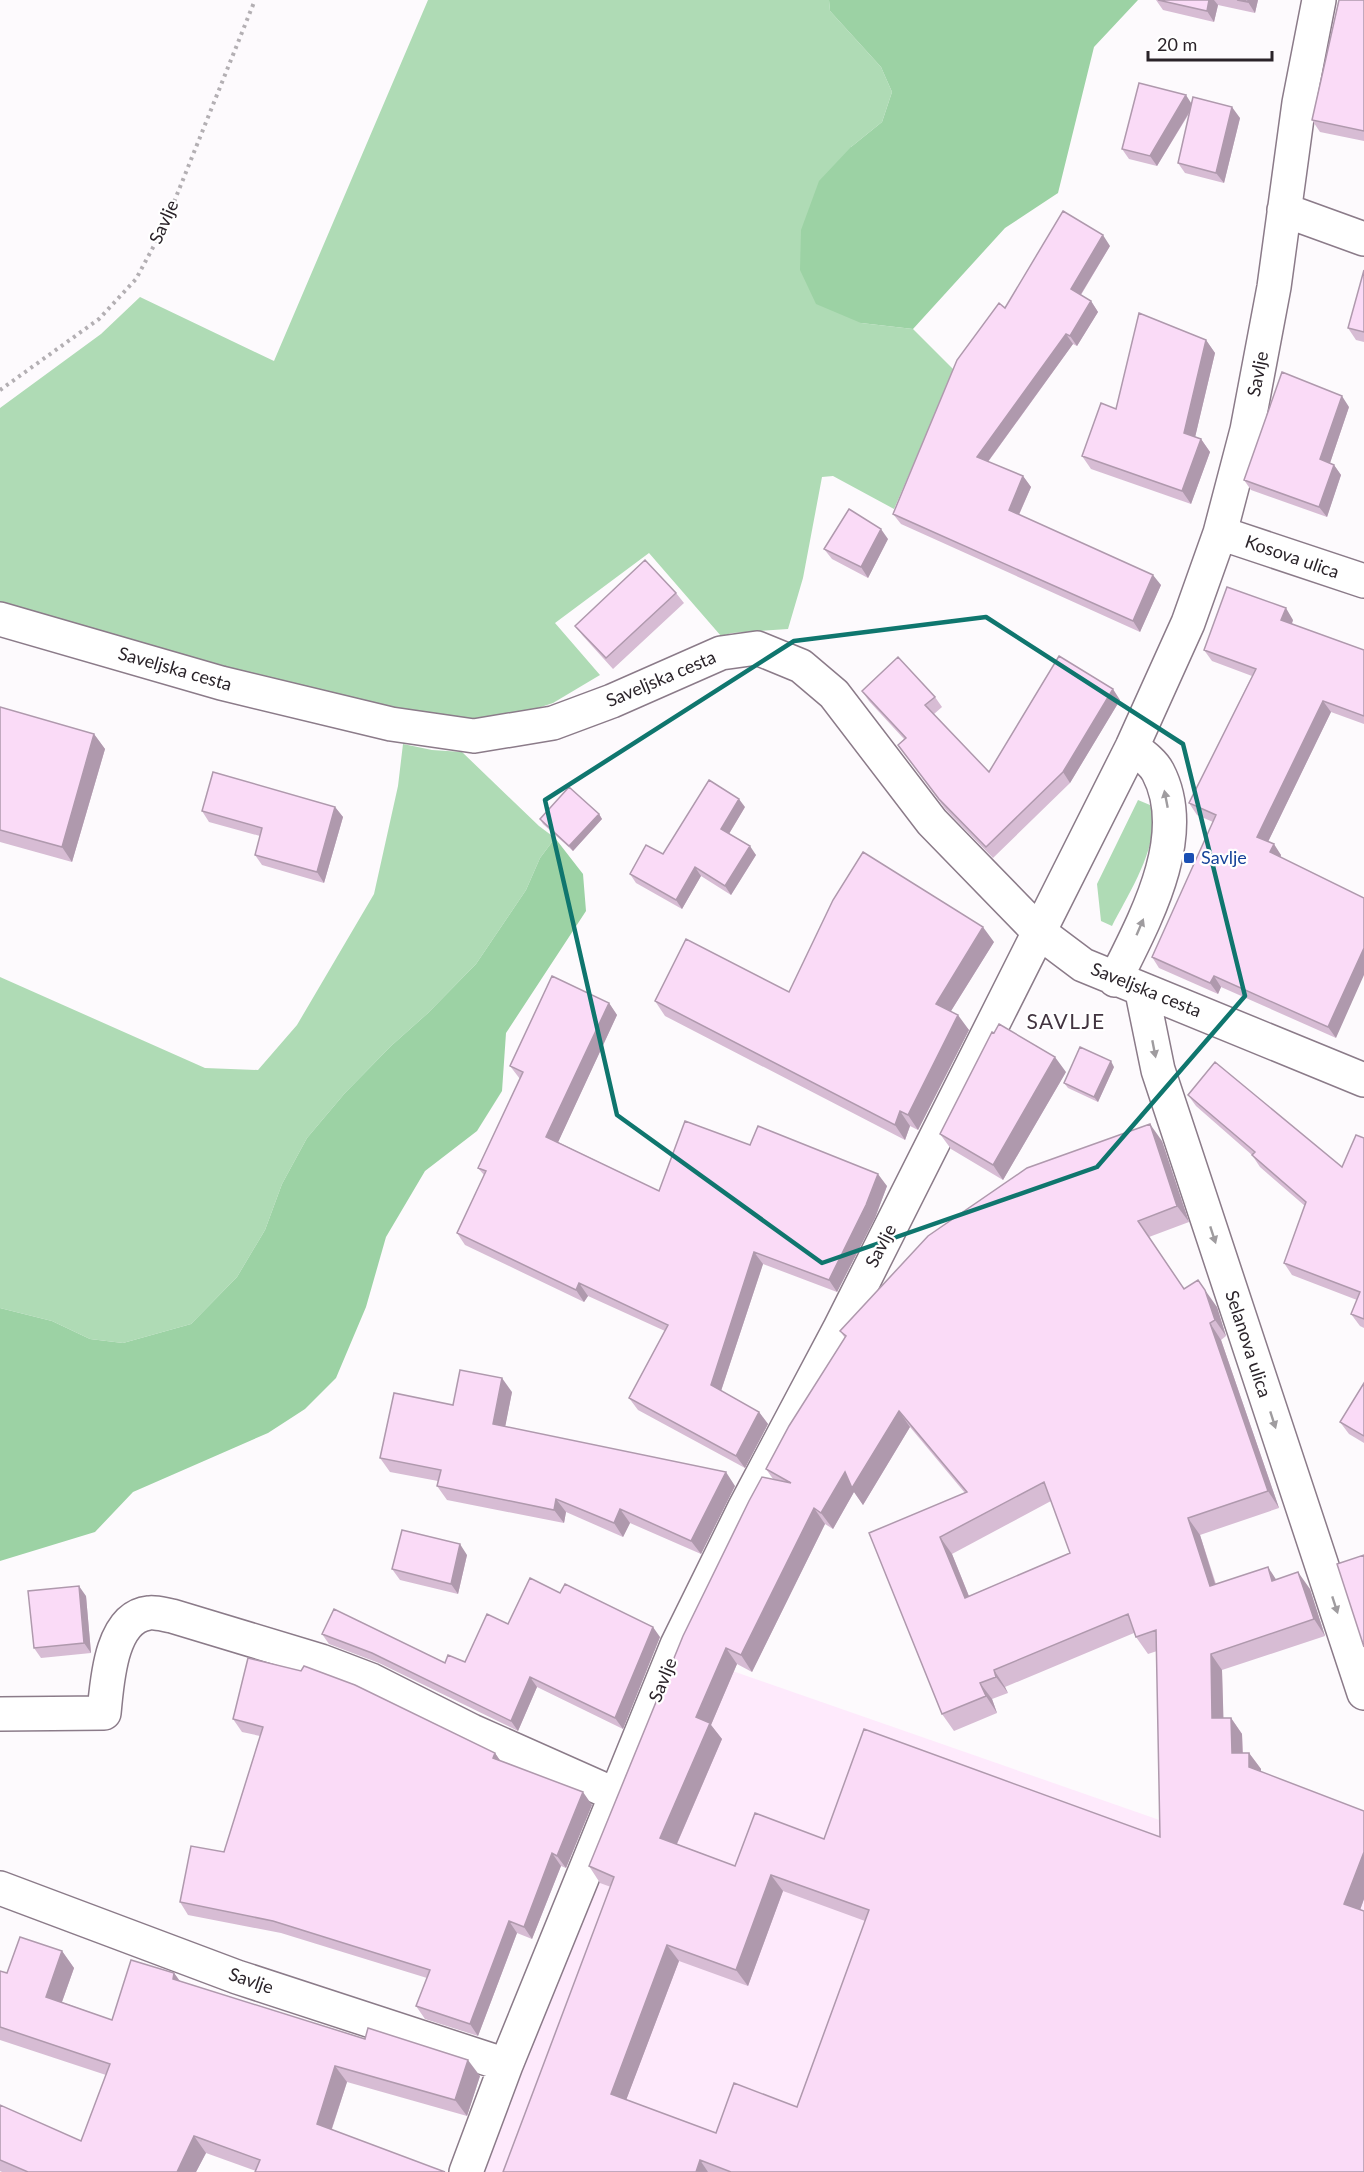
<svg xmlns="http://www.w3.org/2000/svg" width="1364" height="2172" font-family="Lato,sans-serif">
  <style>
    .built { fill: #feeafc }
    .green { fill: #afdbb5 }
    .forest { fill: #9cd2a4 }
    .lines { fill: none; stroke-linecap: round; stroke-linejoin: round }
    .minor-casing { stroke: #8b7b89; stroke-width: 36 }
    .path { stroke: #b3afb3; stroke-width: 4; stroke-dasharray: 3 4.5; stroke-linecap: butt }
    .minor { stroke: #fff; stroke-width: 33 }
    .wall { fill: #d7bcd4; fill-rule: evenodd }
    .shaded-wall { fill: #af99ad }
    .building { fill: #fadbf7; stroke: #af99ad; stroke-width: 1.5; fill-rule: evenodd }
    .oneway { fill: #9f9c9f }
    .marked { fill: none; stroke: #0f766e; stroke-width: 4.5; stroke-linejoin: round }
    .transit-dot { fill: #1a4fb4; stroke: #fff; stroke-width: 2 }
    .labels { text-anchor: middle; stroke-width: 4.5; stroke-linejoin: round; paint-order: stroke }
    .street-label { font-size: 18px; fill: #2a2329; stroke: #fff }
    .transit-label { font-size: 18px; fill: #164399; stroke: #fff; text-anchor: start }
    .quarter-label { font-size: 21px; letter-spacing: 1.5px; fill: #423440; stroke: #fff }
  </style>
  <rect width="100%" height="100%" fill="#fdfafd"/>
  <path class="built" d="M 684,1654 L 1211,1838 L 1364,1899 L 1364,2172 L 483,2172 L 589,1882 Z"/>
  <path class="green" d="M 428,0 L 829,0 L 830,11 L 881,67 L 892,92 L 882,122 L 851,147 L 861,323 L 913,329 L 968,384 L 934,417 L 894,509 L 833,476 L 822,477 L 803,578 L 788,629 L 732,633 L 721,636 L 649,553 L 555,623 L 600,675 L 553,703 L 514,716 L 479,721 L 404,716 L 0,604 L 0,408 L 101,334 L 140,297 L 274,361 Z
    M 403,744 L 432,750 L 462,752 L 539,826 L 555,838 L 540,858 L 526,890 L 476,964 L 428,1013 L 391,1046 L 345,1093 L 307,1138 L 282,1184 L 265,1230 L 237,1277 L 191,1324 L 123,1343 L 90,1339 L 52,1321 L 0,1308 L 0,977 L 205,1068 L 258,1070 L 297,1025 L 374,894 L 398,786 Z
    M 1138,800 L 1150,805 C 1163,842 1128,894 1112,926 L 1101,921 L 1097,884 Z"/>
  <path class="forest" d="M 829,0 L 1138,0 L 1094,47 L 1058,193 L 1005,228 L 913,329 L 861,323 L 816,304 L 800,270 L 801,230 L 819,181 L 851,147 L 882,122 L 892,92 L 881,67 L 830,11 Z
    M 555,838 L 583,874 L 586,911 L 506,1033 L 502,1091 L 477,1131 L 425,1171 L 386,1237 L 366,1307 L 336,1378 L 305,1409 L 268,1433 L 133,1492 L 95,1532 L 0,1561 L 0,1308 L 52,1321 L 90,1339 L 123,1343 L 191,1324 L 237,1277 L 265,1230 L 282,1184 L 307,1138 L 345,1093 L 391,1046 L 428,1013 L 476,964 L 526,890 L 540,858 Z"/>
  <g class="lines">
    <g class="minor-casing">
      <path id="minor" d="M 1284,210 L 1364,239
        M 1220,533 L 1364,581
        M 0,619 L 221,683 L 391,724 L 474,736 L 553,723 L 612,701 L 721,653 L 757,648 L 801,666 L 834,694 L 932,822 L 1039,932 L 1083,965 L 1364,1080
        M 1115,980 C 1143,923 1192,837 1158,772 C 1153,762 1141,754 1132,747
        M 1142,992 L 1158,1070 L 1364,1693
        M 0,1714 L 104,1713 C 107,1684 110,1617 149,1613 C 156,1612 165,1615 172,1616 L 321,1661 L 371,1680 L 472,1731 L 616,1795
        M 0,1888 L 237,1977 L 506,2065
        M 466,2172 L 506,2065 L 677,1645 L 744,1509 L 840,1328 L 1132,747 L 1188,623 L 1220,533 L 1247,430 L 1274,287 L 1299,103 L 1319,0"/>
    </g>
    <path class="path" d="M 0,390 L 99,319 L 136,279 L 164,227 L 255,0"/>
    <use href="#minor" class="minor"/>
  </g>
  <path class="wall" d="M 1156,0 L 1258,0 L 1255,13 L 1218,5 L 1214,22 L 1163,10 Z
    M 1364,0 L 1364,141 L 1320,132 L 1312,120 Z
    M 1192,103 L 1240,118 L 1224,183 L 1185,173 L 1178,163 L 1190,112 L 1157,166 L 1129,159 L 1122,149 Z
    M 1110,246 L 1081,295 L 1091,301 L 1098,312 L 1077,346 L 1073,344 L 988,462 L 1023,476 L 1031,487 L 1019,515 L 1161,585 L 1140,632 L 901,524 L 893,514 L 1005,308 Z
    M 1364,270 L 1364,342 L 1356,340 L 1348,328 Z
    M 1206,340 L 1215,353 L 1195,437 L 1201,439 L 1210,452 L 1191,504 L 1091,469 L 1082,456 L 1116,409 Z
    M 1349,407 L 1330,463 L 1334,465 L 1341,475 L 1327,517 L 1251,490 L 1244,480 Z
    M 888,539 L 868,578 L 832,559 L 824,549 Z
    M 676,593 L 684,603 L 613,669 L 583,636 L 575,626 Z
    M 1293,620 L 1292,624 L 1364,650 L 1364,724 L 1331,712 L 1268,842 L 1281,855 L 1281,857 L 1336,1038 L 1221,987 L 1218,994 L 1159,968 L 1152,957 L 1213,822 L 1197,815 L 1189,803 L 1252,676 L 1212,661 L 1204,650 Z
    M 862,691 L 935,697 L 942,707 L 934,714 L 989,772 L 1120,700 L 1070,783 L 993,858 L 946,810 L 898,745 L 904,739 L 869,701 Z
    M 0,707 L 94,734 L 105,749 L 72,862 L 0,842 Z
    M 335,807 L 343,817 L 324,883 L 262,865 L 255,855 L 260,836 L 209,822 L 202,811 Z
    M 745,807 L 729,834 L 756,855 L 731,895 L 701,876 L 682,909 L 636,883 L 630,874 Z
    M 599,814 L 602,819 L 573,851 L 543,824 L 540,819 Z
    M 994,942 L 951,1011 L 969,1030 L 918,1130 L 910,1126 L 905,1140 L 665,1016 L 655,1001 L 789,992 Z
    M 609,1003 L 617,1015 L 558,1142 L 659,1191 L 750,1145 L 887,1186 L 875,1218 L 837,1292 L 763,1264 L 721,1391 L 759,1412 L 768,1424 L 745,1468 L 638,1410 L 629,1398 L 665,1331 L 588,1296 L 584,1302 L 465,1245 L 457,1233 L 484,1175 L 478,1168 L 520,1079 L 510,1066 Z
    M 1114,1067 L 1098,1102 L 1068,1088 L 1064,1083 Z
    M 1066,1072 L 1003,1180 L 951,1149 L 940,1134 Z
    M 1188,1095 L 1342,1167 L 1364,1138 L 1364,1328 L 1360,1326 L 1351,1314 L 1357,1300 L 1292,1275 L 1284,1263 L 1305,1206 L 1260,1167 L 1252,1155 L 1196,1106 Z
    M 1162,1141 L 1189,1222 L 1149,1237 L 1184,1289 L 1217,1307 L 1226,1336 L 1221,1340 L 1279,1508 L 1200,1535 L 1216,1584 L 1276,1580 L 1310,1589 L 1325,1636 L 1222,1670 L 1223,1718 L 1231,1718 L 1242,1734 L 1243,1753 L 1249,1753 L 1261,1769 L 1261,1772 L 1364,1899 L 1360,1910 L 1364,2172 L 503,2172 L 611,1887 L 600,1883 L 589,1866 L 773,1479 L 766,1469 L 845,1338 L 840,1331 ZM 910,1427 L 965,1493 L 869,1533 L 942,1714 L 954,1731 L 997,1713 L 992,1699 L 1008,1693 L 1005,1687 L 1134,1633 L 1136,1637 L 1148,1654 L 1157,1651 L 1160,1837 L 824,1839 L 735,1866 L 677,1844 L 722,1739 L 711,1725 L 737,1664 L 752,1672 L 825,1524 L 833,1529 L 854,1492 L 863,1505 ZM 1051,1501 L 1070,1553 L 969,1596 L 952,1554 ZM 783,1891 L 865,1921 L 797,2107 L 716,2133 L 626,2100 L 679,1961 L 748,1986 Z
    M 1364,1383 L 1364,1443 L 1349,1434 L 1340,1422 Z
    M 512,1392 L 505,1426 L 735,1486 L 701,1554 L 630,1523 L 623,1537 L 566,1512 L 564,1523 L 447,1500 L 437,1486 L 438,1481 L 390,1472 L 380,1458 L 453,1405 Z
    M 467,1555 L 458,1594 L 400,1580 L 392,1569 Z
    M 560,1593 L 660,1637 L 623,1729 L 537,1687 L 518,1731 L 379,1663 L 329,1644 L 322,1634 L 445,1663 L 465,1662 L 508,1624 Z
    M 86,1596 L 91,1653 L 41,1658 L 34,1648 Z
    M 233,1719 L 495,1753 L 500,1761 L 592,1805 L 566,1868 L 561,1866 L 532,1939 L 517,1933 L 478,2036 L 425,2019 L 416,2006 L 427,1978 L 281,1933 L 188,1915 L 180,1902 L 224,1852 L 260,1736 L 242,1732 Z
    M 62,1951 L 74,1968 L 62,2002 L 112,2020 L 174,1973 L 180,1981 L 480,2076 L 467,2116 L 347,2082 L 332,2129 L 256,2171 L 206,2153 L 196,2172 L 2,2172 L 0,2171 L 0,2105 L 81,2141 L 106,2075 L 0,2040 L 0,1971 L 7,1973 Z"/>
  <path class="shaded-wall" d="M 1209,0 L 1214,0 L 1218,5 L 1214,22 L 1207,11 Z
    M 1248,0 L 1258,0 L 1255,13 L 1248,2 Z
    M 1186,95 L 1193,106 L 1157,166 L 1150,156 Z
    M 1232,107 L 1240,118 L 1224,183 L 1216,173 Z
    M 1103,235 L 1110,246 L 1078,299 L 1071,289 Z
    M 1091,301 L 1098,312 L 1077,346 L 1070,336 Z
    M 1066,334 L 1073,344 L 984,467 L 977,457 Z
    M 1206,340 L 1215,353 L 1193,446 L 1184,433 Z
    M 1342,396 L 1349,407 L 1328,469 L 1320,459 Z
    M 1201,439 L 1210,452 L 1191,504 L 1182,491 Z
    M 1334,465 L 1341,475 L 1327,517 L 1319,507 Z
    M 1023,476 L 1031,487 L 1016,521 L 1009,510 Z
    M 881,529 L 888,539 L 868,578 L 861,567 Z
    M 1153,575 L 1161,585 L 1140,632 L 1133,621 Z
    M 1286,608 L 1293,620 L 1289,631 L 1281,620 Z
    M 1113,689 L 1120,700 L 1070,783 L 1063,772 Z
    M 1323,701 L 1331,712 L 1265,848 L 1257,837 Z
    M 94,734 L 105,749 L 72,862 L 62,847 Z
    M 739,799 L 745,807 L 727,837 L 721,829 Z
    M 335,807 L 343,817 L 324,883 L 317,872 Z
    M 599,814 L 602,819 L 573,851 L 569,846 Z
    M 1274,844 L 1281,855 L 1278,863 L 1270,852 Z
    M 750,846 L 756,855 L 731,895 L 725,886 Z
    M 695,867 L 701,876 L 682,909 L 676,900 Z
    M 983,927 L 994,942 L 946,1019 L 936,1004 Z
    M 1364,947 L 1364,975 L 1336,1038 L 1328,1027 Z
    M 1214,976 L 1221,987 L 1218,994 L 1210,983 Z
    M 609,1003 L 617,1015 L 555,1149 L 546,1137 Z
    M 958,1015 L 969,1030 L 918,1130 L 908,1115 Z
    M 1055,1057 L 1066,1072 L 1003,1180 L 993,1165 Z
    M 1111,1061 L 1114,1067 L 1098,1102 L 1094,1097 Z
    M 900,1111 L 910,1126 L 905,1140 L 895,1125 Z
    M 1150,1124 L 1162,1141 L 1189,1222 L 1177,1206 Z
    M 878,1174 L 887,1186 L 875,1218 L 837,1292 L 829,1280 Z
    M 754,1252 L 763,1264 L 719,1397 L 711,1385 Z
    M 1198,1280 L 1217,1307 L 1226,1336 L 1215,1320 Z
    M 579,1283 L 588,1296 L 584,1302 L 576,1290 Z
    M 1210,1323 L 1221,1340 L 1279,1508 L 1268,1491 Z
    M 502,1378 L 512,1392 L 503,1438 L 493,1424 Z
    M 899,1411 L 910,1427 L 863,1505 L 854,1492 L 833,1529 L 821,1513 L 845,1472 Z
    M 759,1412 L 768,1424 L 745,1468 L 736,1456 Z
    M 726,1472 L 735,1486 L 701,1554 L 691,1541 Z
    M 556,1499 L 566,1512 L 564,1523 L 554,1510 Z
    M 814,1508 L 825,1524 L 752,1672 L 741,1655 Z
    M 620,1509 L 630,1523 L 623,1537 L 614,1523 Z
    M 1188,1518 L 1200,1535 L 1221,1603 L 1210,1586 Z
    M 940,1537 L 952,1554 L 976,1614 L 965,1598 Z
    M 460,1544 L 467,1555 L 458,1594 L 451,1584 Z
    M 1268,1567 L 1279,1584 L 1272,1581 Z
    M 1298,1572 L 1310,1589 L 1325,1636 L 1314,1619 Z
    M 79,1586 L 86,1596 L 91,1653 L 84,1643 Z
    M 653,1627 L 660,1637 L 623,1729 L 615,1718 Z
    M 726,1648 L 737,1664 L 711,1725 L 722,1739 L 672,1855 L 660,1838 L 696,1717 Z
    M 1211,1654 L 1222,1670 L 1224,1735 L 1212,1718 Z
    M 994,1670 L 1005,1687 L 1008,1693 L 996,1677 Z
    M 530,1677 L 537,1687 L 518,1731 L 511,1721 Z
    M 980,1683 L 992,1699 L 997,1713 L 986,1696 Z
    M 1231,1718 L 1242,1734 L 1243,1770 L 1232,1753 Z
    M 495,1753 L 504,1766 L 493,1758 Z
    M 1249,1753 L 1261,1769 L 1261,1784 L 1249,1767 Z
    M 583,1792 L 592,1805 L 566,1868 L 557,1856 Z
    M 1364,1852 L 1364,1899 L 1356,1921 L 1344,1904 Z
    M 552,1853 L 561,1866 L 532,1939 L 524,1927 Z
    M 771,1875 L 783,1891 L 748,1986 L 736,1970 Z
    M 509,1921 L 517,1933 L 478,2036 L 470,2024 Z
    M 667,1945 L 679,1961 L 622,2111 L 611,2094 Z
    M 62,1951 L 74,1968 L 58,2013 L 46,1997 Z
    M 174,1973 L 186,1990 L 173,1979 Z
    M 468,2060 L 480,2076 L 467,2116 L 455,2100 Z
    M 335,2066 L 347,2082 L 328,2140 L 317,2124 Z
    M 194,2136 L 206,2153 L 196,2172 L 177,2172 Z
    M 700,2160 L 708,2172 L 696,2172 Z"/>
  <path class="building" d="M 1158,0 L 1209,0 L 1207,11 Z
    M 1237,0 L 1248,0 L 1248,2 Z
    M 1339,0 L 1364,0 L 1364,131 L 1312,120 Z
    M 1139,83 L 1186,95 L 1150,156 L 1122,149 Z
    M 1193,97 L 1232,107 L 1216,173 L 1178,163 Z
    M 1063,211 L 1103,235 L 1071,289 L 1091,301 L 1070,336 L 1066,334 L 977,457 L 1023,476 L 1009,510 L 1153,575 L 1133,621 L 893,514 L 957,360 L 999,303 L 1005,308 Z
    M 1364,270 L 1364,332 L 1348,328 Z
    M 1139,313 L 1206,340 L 1184,433 L 1201,439 L 1182,491 L 1082,456 L 1101,403 L 1116,409 Z
    M 1282,372 L 1342,396 L 1320,459 L 1334,465 L 1319,507 L 1244,480 Z
    M 849,509 L 881,529 L 861,567 L 824,549 Z
    M 645,560 L 676,593 L 606,658 L 575,626 Z
    M 1227,587 L 1286,608 L 1281,620 L 1364,650 L 1364,716 L 1323,701 L 1257,837 L 1274,844 L 1270,852 L 1364,898 L 1364,948 L 1328,1027 L 1214,976 L 1210,983 L 1152,957 L 1216,815 L 1189,803 L 1256,669 L 1204,650 Z
    M 1059,656 L 1113,689 L 1063,772 L 986,847 L 939,799 L 898,745 L 906,738 L 862,691 L 898,657 L 935,697 L 925,705 L 989,772 Z
    M 0,707 L 94,734 L 62,847 L 0,830 Z
    M 213,772 L 335,807 L 317,872 L 255,855 L 262,828 L 202,811 Z
    M 709,780 L 739,799 L 721,829 L 750,846 L 725,886 L 695,867 L 676,900 L 630,874 L 646,845 L 663,854 Z
    M 569,787 L 599,814 L 569,846 L 540,819 Z
    M 863,852 L 983,927 L 936,1004 L 958,1015 L 908,1115 L 900,1111 L 895,1125 L 655,1001 L 686,939 L 789,992 L 833,900 Z
    M 552,976 L 609,1003 L 546,1137 L 659,1191 L 685,1121 L 750,1145 L 758,1126 L 878,1174 L 866,1205 L 829,1280 L 754,1252 L 711,1385 L 759,1412 L 736,1456 L 629,1398 L 668,1325 L 579,1283 L 576,1290 L 457,1233 L 486,1171 L 478,1168 L 523,1072 L 510,1066 Z
    M 999,1024 L 1055,1057 L 993,1165 L 940,1134 L 992,1032 L 994,1033 Z
    M 1080,1047 L 1111,1061 L 1094,1097 L 1064,1083 Z
    M 1215,1062 L 1342,1167 L 1356,1135 L 1364,1138 L 1364,1319 L 1351,1314 L 1360,1292 L 1284,1263 L 1306,1202 L 1252,1155 L 1255,1152 L 1188,1095 Z
    M 1150,1124 L 1177,1206 L 1138,1221 L 1184,1289 L 1198,1280 L 1205,1290 L 1215,1320 L 1210,1323 L 1268,1491 L 1188,1518 L 1210,1586 L 1268,1567 L 1272,1581 L 1298,1572 L 1314,1619 L 1211,1654 L 1212,1718 L 1231,1718 L 1232,1753 L 1249,1753 L 1249,1767 L 1364,1811 L 1364,1852 L 1344,1904 L 1364,1911 L 1364,2172 L 731,2172 L 700,2160 L 696,2172 L 503,2172 L 614,1877 L 589,1866 L 683,1636 L 749,1501 L 762,1477 L 791,1483 L 766,1469 L 789,1426 L 846,1336 L 840,1331 L 928,1236 L 1027,1168 ZM 899,1411 L 967,1492 L 869,1533 L 942,1714 L 986,1696 L 980,1683 L 996,1677 L 994,1670 L 1128,1614 L 1136,1637 L 1156,1630 L 1160,1837 L 864,1729 L 824,1839 L 755,1813 L 735,1866 L 660,1838 L 710,1723 L 696,1717 L 726,1648 L 741,1655 L 814,1508 L 821,1513 L 845,1472 L 852,1488 ZM 1044,1482 L 1070,1553 L 965,1598 L 940,1537 ZM 771,1875 L 869,1910 L 797,2107 L 734,2083 L 716,2133 L 611,2094 L 667,1945 L 736,1970 Z
    M 460,1370 L 502,1378 L 493,1424 L 726,1472 L 691,1541 L 620,1509 L 614,1523 L 556,1499 L 554,1510 L 437,1486 L 441,1470 L 380,1458 L 394,1393 L 453,1405 Z
    M 1364,1383 L 1364,1436 L 1340,1422 Z
    M 402,1530 L 460,1544 L 451,1584 L 392,1569 Z
    M 1364,1555 L 1364,1647 L 1337,1564 Z
    M 530,1578 L 560,1593 L 565,1584 L 653,1627 L 615,1718 L 530,1677 L 511,1721 L 372,1653 L 322,1634 L 334,1609 L 445,1663 L 448,1655 L 465,1662 L 487,1614 L 508,1624 Z
    M 79,1586 L 84,1643 L 34,1648 L 28,1591 Z
    M 248,1658 L 301,1671 L 304,1666 L 355,1685 L 495,1753 L 493,1758 L 583,1792 L 557,1856 L 552,1853 L 524,1927 L 509,1921 L 470,2024 L 416,2006 L 430,1970 L 273,1921 L 180,1902 L 191,1846 L 224,1852 L 263,1727 L 233,1719 Z
    M 20,1937 L 62,1951 L 46,1997 L 112,2020 L 131,1960 L 174,1973 L 173,1979 L 365,2039 L 368,2028 L 468,2060 L 455,2100 L 335,2066 L 317,2124 L 445,2172 L 255,2172 L 260,2160 L 194,2136 L 177,2172 L 28,2172 L 0,2160 L 0,2105 L 81,2141 L 110,2064 L 0,2027 L 0,1971 L 7,1973 Z"/>
  <defs><path id="oneway-solid" d="M-6-.8H1V-3.2L6.5 0L1 3.2V.8H-6Z" transform="scale(1.5)"/></defs>
  <g class="oneway">
    <use href="#oneway-solid" transform="translate(1166 799) rotate(-101)"/>
    <use href="#oneway-solid" transform="translate(1140 927) rotate(-67)"/>
    <use href="#oneway-solid" transform="translate(1154 1049) rotate(79)"/>
    <use href="#oneway-solid" transform="translate(1213 1235) rotate(72)"/>
    <use href="#oneway-solid" transform="translate(1273 1420) rotate(72)"/>
    <use href="#oneway-solid" transform="translate(1335 1605) rotate(72)"/>
  </g>
  <path class="marked" d="M 986,617 L 1183,744 L 1245,996 L 1097,1167 L 822,1263 L 617,1115 L 545,800 L 794,641 Z"/>
  <rect class="transit-dot" x="1183" y="852" width="12" height="12" rx="3"/>
  <g class="labels">
    <g class="street-label">
      <text transform="translate(164 222) rotate(-66)" y="6">Savlje</text>
      <text transform="translate(1258 374) rotate(-79)" y="6">Savlje</text>
      <text transform="translate(1292 557) rotate(19)" y="6">Kosova ulica</text>
      <text transform="translate(175 669) rotate(16)" y="6">Saveljska cesta</text>
      <text transform="translate(661 679) rotate(-23)" y="6">Saveljska cesta</text>
      <text transform="translate(1146 990) rotate(22)" y="6">Saveljska cesta</text>
      <text transform="translate(881 1246) rotate(-63)" y="6">Savlje</text>
      <text transform="translate(1248 1344) rotate(72)" y="6">Selanova ulica</text>
      <text transform="translate(663 1680) rotate(-68)" y="6">Savlje</text>
      <text transform="translate(251 1981) rotate(19)" y="6">Savlje</text>
    </g>
    <g class="transit-label">
      <text x="1201" y="864">Savlje</text>
    </g>
    <g class="quarter-label">
      <text x="1066" y="1029">SAVLJE</text>
    </g>
  </g>
  <path d="M1148 51v9h124v-9" fill="none" stroke="#2a2329" stroke-width="3"/>
  <text x="1157" y="51" font-size="18" fill="#2a2329" stroke="#ffffff" stroke-width="4.5" paint-order="stroke">20 m</text>
</svg>
